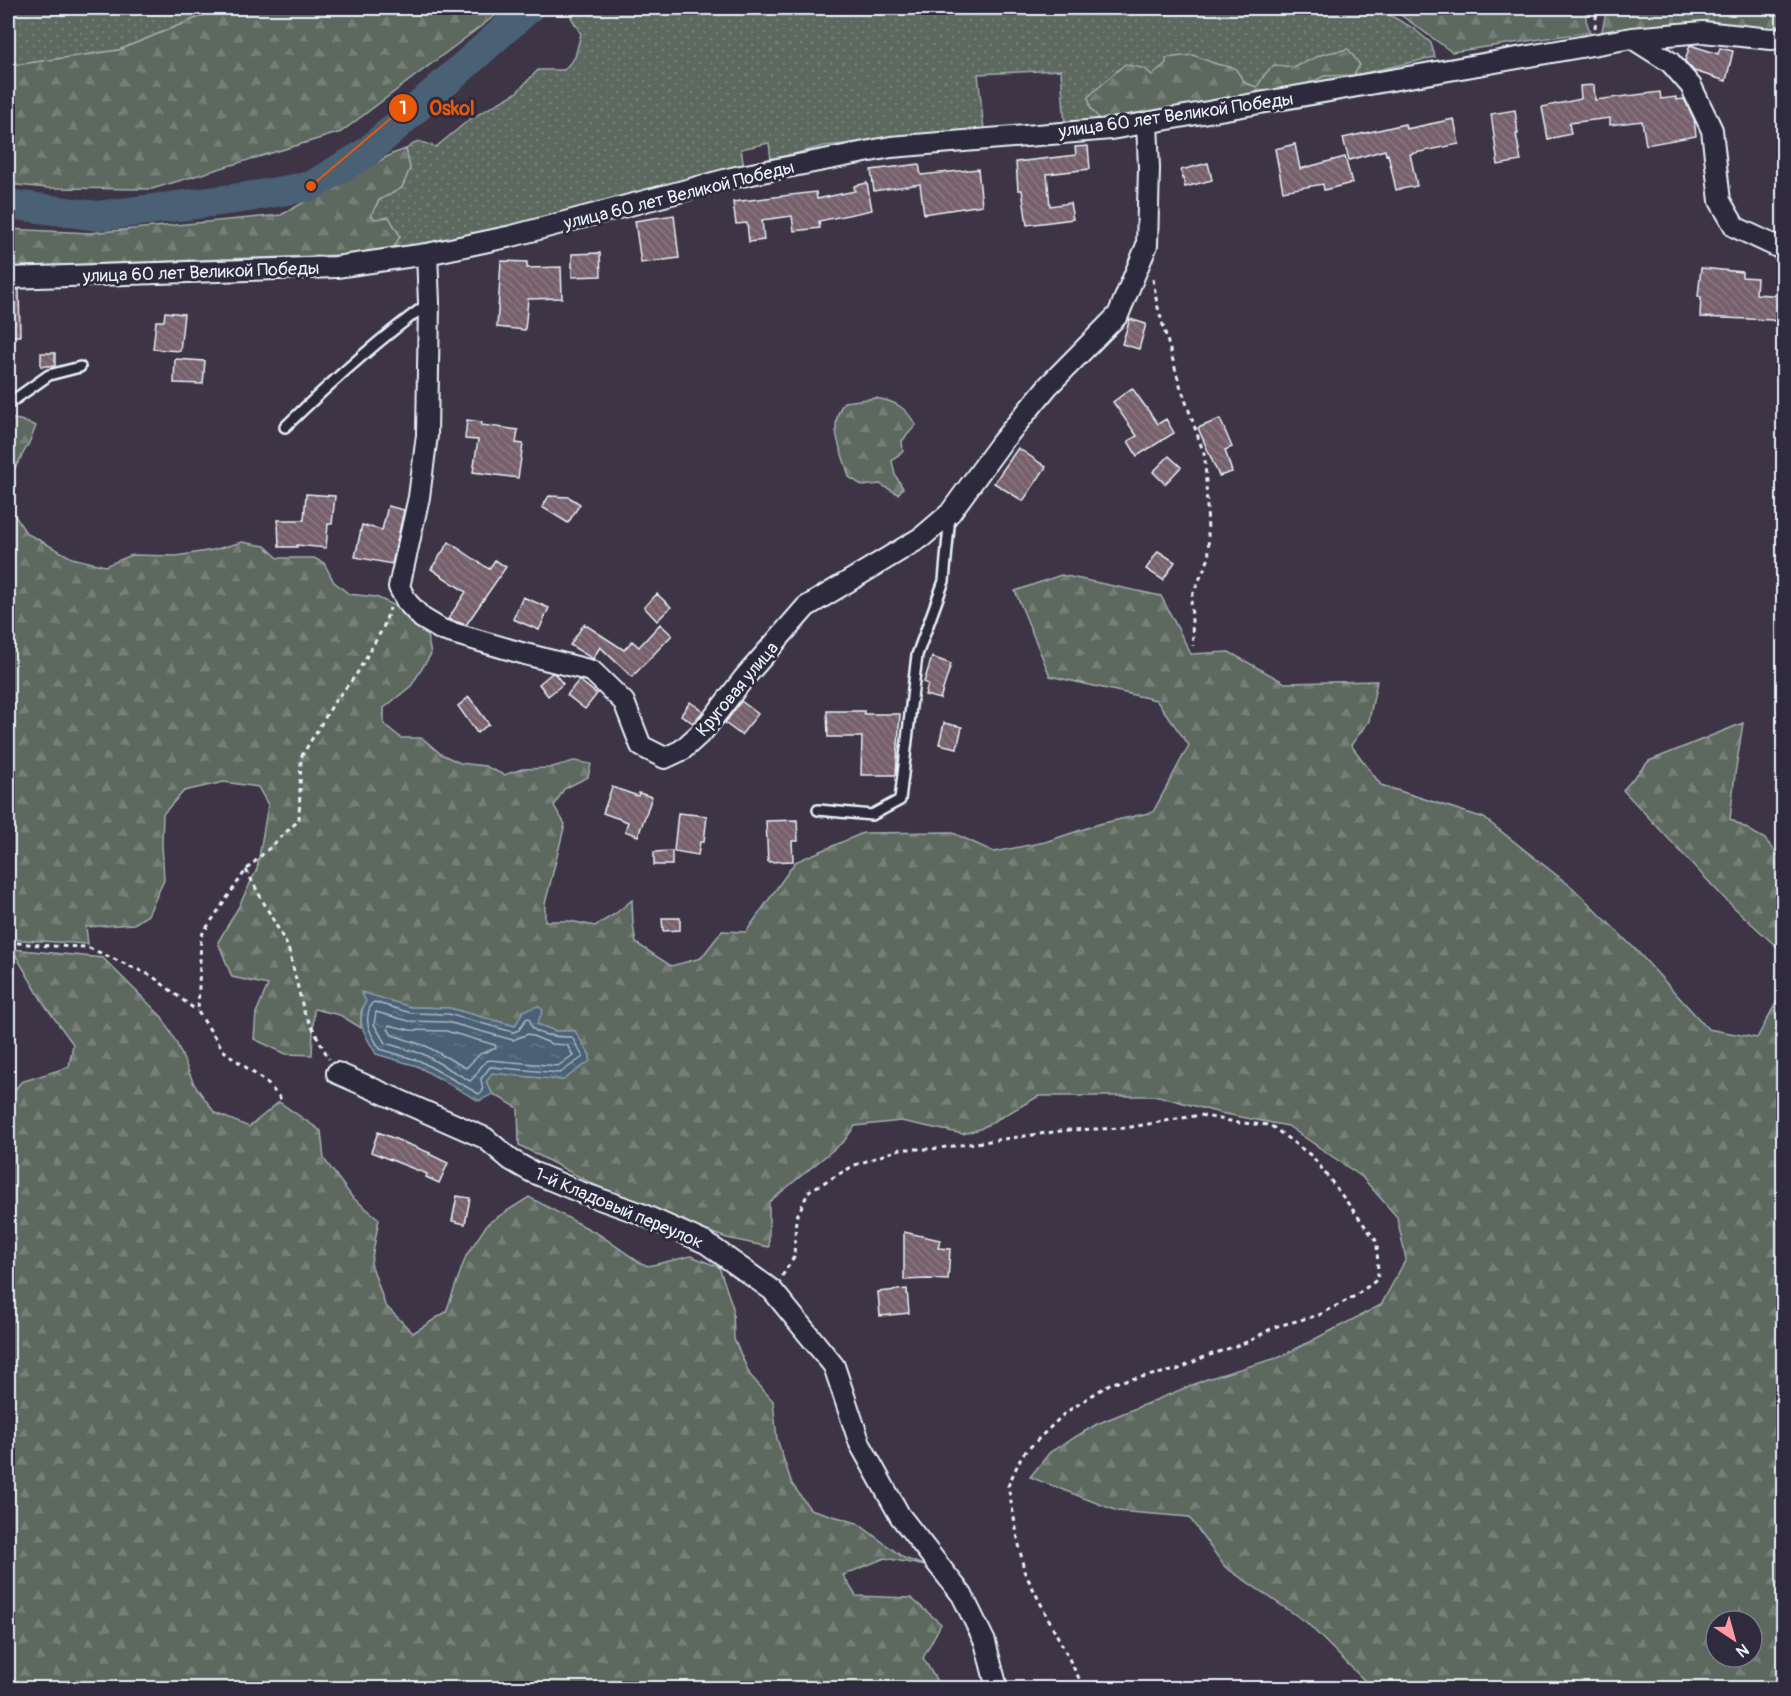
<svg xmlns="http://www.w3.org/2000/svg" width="1791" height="1696" font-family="Pangolin,sans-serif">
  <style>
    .grass { fill: url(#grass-dots); stroke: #a2adac; stroke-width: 1.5 }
    .forest { fill: url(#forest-firs); stroke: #a2adac; stroke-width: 1.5; fill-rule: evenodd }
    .water { fill: url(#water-ripples); stroke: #899aa9; stroke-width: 1.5 }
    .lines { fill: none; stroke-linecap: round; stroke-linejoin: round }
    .shore { stroke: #a9b7c4; stroke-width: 1.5 }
    .river { stroke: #4a6075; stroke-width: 30 }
    .building { fill: url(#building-back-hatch); stroke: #e8f1f8; stroke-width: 1.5 }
    .lane-casing { stroke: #e8f1f8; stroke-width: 14 }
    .street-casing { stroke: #e8f1f8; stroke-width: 24 }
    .path { stroke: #e8f1f8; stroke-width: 3; stroke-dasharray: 4.5 4.5; stroke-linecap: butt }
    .lane { stroke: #2f2a3d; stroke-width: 9 }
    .street { stroke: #2f2a3d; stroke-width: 20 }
    .labels { text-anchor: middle; stroke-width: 6; stroke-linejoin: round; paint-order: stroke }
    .street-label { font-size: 18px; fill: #e8f1f8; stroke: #2f2a3d }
    .leader { fill: none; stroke: #e8590c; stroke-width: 2 }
    .callout-dot { fill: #e8590c; stroke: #2f2a3d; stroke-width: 2 }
    .mark-label { font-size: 18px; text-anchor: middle; font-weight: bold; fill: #fff }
    .callout-label { font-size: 20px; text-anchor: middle; font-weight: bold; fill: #e8590c; stroke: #2f2a3d; stroke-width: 6; stroke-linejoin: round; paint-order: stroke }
  </style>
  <defs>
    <pattern id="grass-dots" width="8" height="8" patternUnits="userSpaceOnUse" patternTransform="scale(1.5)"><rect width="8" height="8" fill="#5d695f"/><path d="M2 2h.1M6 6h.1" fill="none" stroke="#747f77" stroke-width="1.8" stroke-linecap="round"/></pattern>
    <pattern id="forest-firs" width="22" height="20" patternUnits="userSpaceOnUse" patternTransform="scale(1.5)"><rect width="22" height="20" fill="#5d695f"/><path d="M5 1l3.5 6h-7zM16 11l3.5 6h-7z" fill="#747f77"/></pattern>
    <pattern id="water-ripples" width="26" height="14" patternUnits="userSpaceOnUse" patternTransform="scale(1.5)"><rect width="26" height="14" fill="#4a6075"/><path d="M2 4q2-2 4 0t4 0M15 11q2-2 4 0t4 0" fill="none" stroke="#647789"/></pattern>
    <pattern id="building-back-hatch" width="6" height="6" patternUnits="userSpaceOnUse" patternTransform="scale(1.5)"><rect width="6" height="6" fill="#76616c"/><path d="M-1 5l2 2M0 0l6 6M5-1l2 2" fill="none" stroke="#8a7882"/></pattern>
  </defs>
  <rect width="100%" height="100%" fill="#3d3546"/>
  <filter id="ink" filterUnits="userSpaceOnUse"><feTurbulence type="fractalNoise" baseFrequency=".0167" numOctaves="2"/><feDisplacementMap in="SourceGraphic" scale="12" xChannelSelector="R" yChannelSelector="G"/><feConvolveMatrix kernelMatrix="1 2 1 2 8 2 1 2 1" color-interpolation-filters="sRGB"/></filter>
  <g filter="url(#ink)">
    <path class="grass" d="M 8,8 L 221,8 L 119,50 L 8,66 Z
      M 580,8 L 1377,8 L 1413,28 L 1431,43 L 1435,57 L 1263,96 L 1065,126 L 1061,70 L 978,74 L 984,130 L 824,146 L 771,160 L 769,143 L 741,149 L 744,167 L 482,235 L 434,243 L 394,247 L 400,236 L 371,216 L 379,200 L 402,187 L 410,168 L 406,149 L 418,141 L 436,147 L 470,119 L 516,93 L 538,70 L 564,70 L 575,57 L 581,34 L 571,17 Z"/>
    <path class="forest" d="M 221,8 L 505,8 L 341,132 L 152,189 L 47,188 L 8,184 L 8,66 L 119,50 Z
      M 1391,8 L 1586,8 L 1586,20 L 1590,32 L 1452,52 Z
      M 1607,8 L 1783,8 L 1783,45 L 1601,35 Z
      M 1348,49 L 1360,65 L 1354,75 L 1324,76 L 1305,86 L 1270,95 L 1259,89 L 1253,95 L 1195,107 L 1179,107 L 1168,113 L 1102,122 L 1091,109 L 1088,97 L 1125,64 L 1145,69 L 1152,75 L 1166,63 L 1166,58 L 1193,55 L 1216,64 L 1235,68 L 1245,83 L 1257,87 L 1265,74 L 1274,65 L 1295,67 L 1323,54 Z
      M 406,149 L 410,168 L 402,188 L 379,200 L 371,215 L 375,219 L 389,217 L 400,236 L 394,247 L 369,254 L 8,267 L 8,229 L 90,233 L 281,215 L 392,154 Z
      M 876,398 C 897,402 905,407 916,425 L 902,441 L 903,451 L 892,461 L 895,475 L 903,488 L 898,494 L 880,484 L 863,486 L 849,477 C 843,451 826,428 844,402 Z
      M 8,418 L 20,420 L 36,426 L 29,443 L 10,477 L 8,497 Z
      M 8,505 L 26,533 L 72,558 L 105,566 L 132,555 L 176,556 L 213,550 L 242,542 L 265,546 L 278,558 L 314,558 L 324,563 L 334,582 L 349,594 L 376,597 L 400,608 L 427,635 L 431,654 L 411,686 L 384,708 L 384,724 L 401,738 L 422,738 L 441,754 L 460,763 L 485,766 L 504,775 L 522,769 L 549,768 L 574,761 L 591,764 L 588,777 L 564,789 L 554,806 L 565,824 L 545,904 L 545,921 L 570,921 L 595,926 L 615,914 L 632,900 L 633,924 L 636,943 L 671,966 L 701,958 L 722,931 L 746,932 L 795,862 L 863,833 L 951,832 L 994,852 L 1045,842 L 1099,824 L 1153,812 L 1189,745 L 1156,700 L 1050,676 L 1015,591 L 1061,575 L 1161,596 L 1191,654 L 1229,652 L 1285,683 L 1377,681 L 1369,721 L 1351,745 L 1381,785 L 1484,818 L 1573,888 L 1638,952 L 1708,1029 L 1757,1038 L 1778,999 L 1779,949 L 1725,899 L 1623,790 L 1649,761 L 1743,723 L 1735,774 L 1730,819 L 1765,839 L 1784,862 L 1783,1688 L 1372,1688 L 1306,1622 L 1225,1567 L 1189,1517 L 1117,1511 L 1030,1477 L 1050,1452 L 1097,1424 L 1207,1379 L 1280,1357 L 1381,1305 L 1406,1259 L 1397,1217 L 1362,1177 L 1288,1126 L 1220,1113 L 1158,1096 L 1039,1096 L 980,1129 L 963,1134 L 901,1121 L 855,1126 L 844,1141 L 769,1202 L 769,1247 L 727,1238 L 636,1207 L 519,1145 L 518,1108 L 493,1094 L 486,1082 L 492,1073 L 563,1080 L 575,1031 L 555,1031 L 536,1024 L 515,1026 L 449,1008 L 411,1007 L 362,993 L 366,1001 L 361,1012 L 361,1028 L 340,1015 L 314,1009 L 312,1055 L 286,1054 L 254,1039 L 256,1013 L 268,985 L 232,977 L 218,942 L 238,908 L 257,869 L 268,805 L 258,787 L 224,782 L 184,791 L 163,814 L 162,844 L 164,880 L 148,915 L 134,924 L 86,927 L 88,944 L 8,939 L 8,665 L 14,639 L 8,618 ZM 1716,1621 L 1752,1621 L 1752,1657 L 1716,1657 Z
      M 12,949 L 103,958 L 162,1017 L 177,1044 L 194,1084 L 215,1113 L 249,1127 L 279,1102 L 321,1131 L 324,1159 L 352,1197 L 379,1219 L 371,1263 L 385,1305 L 413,1333 L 446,1312 L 466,1256 L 488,1223 L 529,1197 L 600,1235 L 639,1262 L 648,1266 L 691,1256 L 719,1267 L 733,1308 L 734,1339 L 750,1375 L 773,1401 L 777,1439 L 792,1484 L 810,1509 L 857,1523 L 904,1558 L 926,1566 L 885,1558 L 843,1575 L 856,1596 L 911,1598 L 941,1624 L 923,1658 L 941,1688 L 8,1688 L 8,1099 L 21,1082 L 69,1067 L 73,1044 L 44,1004 Z"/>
    <path class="water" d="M 361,992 L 411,1007 L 449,1008 L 515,1026 L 523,1011 L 538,1006 L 543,1010 L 537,1024 L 555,1031 L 575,1031 L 590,1055 L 590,1061 L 563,1080 L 492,1073 L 486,1082 L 493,1094 L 479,1101 L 417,1066 L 376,1054 C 365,1034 355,1024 366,1001 Z"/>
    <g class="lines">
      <path class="shore" d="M 374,1002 L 411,1013 L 448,1014 L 513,1032 L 519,1030 L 526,1019 L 529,1018 C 531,1021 530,1024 532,1027 C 538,1037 563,1037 572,1037 L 583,1057 L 560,1073 L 490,1067 L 481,1079 L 483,1091 L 479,1094 L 420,1061 L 380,1049 C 370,1033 363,1022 371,1004 Z
        M 376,1012 L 409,1021 L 447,1022 L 513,1040 L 528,1034 L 552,1044 L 567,1045 L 573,1055 L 558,1066 L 489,1060 C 479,1064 478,1076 470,1081 L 423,1054 L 385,1043 L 374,1024 Z
        M 389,1025 L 410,1030 L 446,1031 L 495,1045 L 496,1048 L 480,1054 L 466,1068 L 426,1046 L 392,1035 L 388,1029 Z"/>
      <path class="river" d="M 8,204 L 98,216 L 242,198 L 311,186 L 366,153 L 529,8"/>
    </g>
    <path class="building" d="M 1690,45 L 1718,54 L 1720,48 L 1733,51 L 1726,81 L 1694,71 L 1685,61 Z
      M 1594,85 L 1595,100 L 1660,92 L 1661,99 L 1676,97 L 1676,100 L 1684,99 L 1694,119 L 1696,136 L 1646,145 L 1642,121 L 1610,125 L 1610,118 L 1569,123 L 1571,134 L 1548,139 L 1542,107 L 1581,99 L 1580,86 Z
      M 1515,110 L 1518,134 L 1516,134 L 1521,161 L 1498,165 L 1491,114 Z
      M 1454,119 L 1459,144 L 1410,154 L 1417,186 L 1396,190 L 1388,154 L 1386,155 L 1385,150 L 1349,160 L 1343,138 L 1405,124 L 1406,129 Z
      M 1295,144 L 1300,169 L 1345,157 L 1352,183 L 1324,190 L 1323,184 L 1283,191 L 1275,149 Z
      M 1088,146 L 1090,169 L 1047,174 L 1050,206 L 1070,203 L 1073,219 L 1027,225 L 1022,190 L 1018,190 L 1016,162 L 1076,155 L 1075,147 Z
      M 1208,163 L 1212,180 L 1185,187 L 1181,170 Z
      M 919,164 L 921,175 L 978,169 L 982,205 L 924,214 L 920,184 L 874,191 L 871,170 Z
      M 867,183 L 872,210 L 819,221 L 820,228 L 794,231 L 792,216 L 762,220 L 764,240 L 749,242 L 747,223 L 736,224 L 733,202 L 816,192 L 817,199 L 855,191 L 854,186 Z
      M 674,215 L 679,258 L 641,263 L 635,221 Z
      M 600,253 L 601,276 L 572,277 L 572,254 Z
      M 501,261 L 527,262 L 527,268 L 561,267 L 562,298 L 528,299 L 525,330 L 497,327 Z
      M 1701,268 L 1742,272 L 1742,277 L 1757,278 L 1756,294 L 1784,296 L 1784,325 L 1772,320 L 1700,317 L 1701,297 L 1698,297 Z
      M 8,290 L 19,290 L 20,336 L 8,336 Z
      M 165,312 L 184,314 L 180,351 L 153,349 L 156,321 L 164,321 Z
      M 1130,319 L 1146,324 L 1139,349 L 1122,344 Z
      M 41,353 L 55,353 L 55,366 L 41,366 Z
      M 175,359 L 205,361 L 203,384 L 174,383 Z
      M 1132,388 L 1158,424 L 1166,419 L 1174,433 L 1137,456 L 1128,441 L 1137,436 L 1113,402 Z
      M 1220,419 L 1232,447 L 1225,450 L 1232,472 L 1219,476 L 1198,428 Z
      M 467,420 L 482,422 L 481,425 L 518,430 L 516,443 L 523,444 L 518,478 L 473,472 L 478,440 L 465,439 Z
      M 1018,448 L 1046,467 L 1023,501 L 994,483 Z
      M 1169,456 L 1181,467 L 1165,484 L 1153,472 Z
      M 306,494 L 335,496 L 332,524 L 328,524 L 326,548 L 297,545 L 297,547 L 279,547 L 278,520 L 304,520 Z
      M 549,496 L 569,497 L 580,504 L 568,523 L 542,507 Z
      M 388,506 L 404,510 L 392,564 L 355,557 L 362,525 L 382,530 Z
      M 449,542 L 489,569 L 495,560 L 506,567 L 466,625 L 448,619 L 466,592 L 431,569 Z
      M 1158,551 L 1175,562 L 1163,580 L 1146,569 Z
      M 657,594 L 671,607 L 657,621 L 644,607 Z
      M 523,597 L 549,608 L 539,630 L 513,619 Z
      M 584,624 L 624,650 L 632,641 L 639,647 L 660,624 L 672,635 L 632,677 L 600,647 L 593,659 L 570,645 Z
      M 932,657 L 951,664 L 940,699 L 925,695 L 928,684 L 924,682 Z
      M 552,673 L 555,674 L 563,684 L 548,696 L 539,684 Z
      M 579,680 L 597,694 L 585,709 L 567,695 Z
      M 469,697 L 489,724 L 477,733 L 458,706 Z
      M 741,701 L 758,714 L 741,735 L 725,723 Z
      M 690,702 L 703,711 L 693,723 L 681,715 Z
      M 827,711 L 864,711 L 864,714 L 900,714 L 896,775 L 861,775 L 862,737 L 828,737 Z
      M 944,723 L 962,727 L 957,748 L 939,744 Z
      M 612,787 L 638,796 L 639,793 L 652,797 L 638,836 L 625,831 L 628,822 L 603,813 Z
      M 678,813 L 707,816 L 704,842 L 700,842 L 698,855 L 674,851 Z
      M 797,820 L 798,841 L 792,841 L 793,861 L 768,862 L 766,821 Z
      M 672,851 L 672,865 L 654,865 L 654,852 Z
      M 662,918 L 680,918 L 680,930 L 663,931 Z
      M 378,1132 L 430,1153 L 429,1154 L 448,1163 L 439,1183 L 426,1177 L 427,1174 L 371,1152 Z
      M 457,1196 L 470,1198 L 465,1224 L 452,1221 Z
      M 904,1232 L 940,1240 L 938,1248 L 950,1249 L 948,1280 L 928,1279 L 904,1280 Z
      M 907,1289 L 909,1313 L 880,1316 L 878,1292 Z"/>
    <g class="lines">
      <g class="lane-casing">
        <path id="lane" d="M 8,404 L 49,375 L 80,367
          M 285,427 C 330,383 377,340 429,303
          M 818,810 L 872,815 L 900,800 L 917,655 L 944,581 L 950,515"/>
      </g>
      <g class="street-casing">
        <path id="street" d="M 1632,38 L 1670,62 L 1691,86 L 1712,130 L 1720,201 L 1735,227 L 1784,250
          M 427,254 L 429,303 L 427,435 L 419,497 L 399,587 L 407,602 L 422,618 L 442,630 L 525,654 L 592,671 L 624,702 L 641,746 L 665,758 L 682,750 L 704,730 L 744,678 L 806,607 L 922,537 L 950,513 L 1001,443 L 1048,386 L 1118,315 L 1147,245 L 1149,168 L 1147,123
          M 8,278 L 336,267 L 427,254 L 512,236 L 736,177 L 891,147 L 1111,129 L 1632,38 L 1703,32 L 1771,39 L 1784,38
          M 337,1073 L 485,1138 L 511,1160 L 532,1172 L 580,1192 L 639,1213 L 706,1243 L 772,1290 L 834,1366 L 860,1444 L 900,1516 L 962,1595 L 985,1642 L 997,1688"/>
      </g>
      <path class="path" d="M 1595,28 L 1597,8
        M 1153,279 L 1157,304 L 1179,382 L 1205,457 L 1209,558 L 1191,598 L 1193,646
        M 246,870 L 288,947 L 304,1012 L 329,1059
        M 8,942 L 50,946 L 87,947 L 152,976 L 197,1011
        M 281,1099 L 267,1083 L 224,1051 L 198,1012 L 201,936 L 246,870 L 299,820 L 301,757 L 335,701 L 356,675 L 383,628 L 390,608
        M 782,1276 L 794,1257 L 796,1218 L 809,1191 L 855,1165 L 900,1149 L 932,1149 L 1068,1130 L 1125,1128 L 1200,1115 L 1240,1123 L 1270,1125 L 1313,1157 L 1377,1242 L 1378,1279 L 1355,1296 L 1319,1315 L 1274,1327 L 1250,1341 L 1204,1357 L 1177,1370 L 1111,1383 L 1065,1413 L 1022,1455 L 1008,1486 L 1024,1571 L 1084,1688"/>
      <use href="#lane" class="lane"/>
      <use href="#street" class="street"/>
    </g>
  </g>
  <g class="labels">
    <g class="street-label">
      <text transform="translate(1176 115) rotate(-8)" y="6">улица 60 лет Великой Победы</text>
      <text transform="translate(679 195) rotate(-14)" y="6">улица 60 лет Великой Победы</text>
      <text transform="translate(201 272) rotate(-2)" y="6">улица 60 лет Великой Победы</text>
      <text transform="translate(737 689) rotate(-50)" y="6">Круговая улица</text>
      <text transform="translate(619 1208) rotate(23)" y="6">1-й Кладовый переулок</text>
    </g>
  </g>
  <path class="leader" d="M311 186L403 108"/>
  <g class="callout-dot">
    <circle cx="311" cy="186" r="6"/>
    <circle cx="403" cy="108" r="15"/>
  </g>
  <g class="mark-label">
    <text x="403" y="114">1</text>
  </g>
  <g class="callout-label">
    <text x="452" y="115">Oskol</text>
  </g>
  <rect width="1791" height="1696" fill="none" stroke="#2f2a3d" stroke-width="30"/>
  <rect x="15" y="15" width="1761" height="1666" fill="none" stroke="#e8f1f8" stroke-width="2" filter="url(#ink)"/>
  <g transform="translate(1734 1639) rotate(144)"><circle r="28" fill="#2f2a3d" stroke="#797a88" stroke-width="1.5"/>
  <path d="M0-4.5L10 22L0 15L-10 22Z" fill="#ff9aa2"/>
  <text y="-9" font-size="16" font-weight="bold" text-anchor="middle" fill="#e8f1f8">N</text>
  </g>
</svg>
